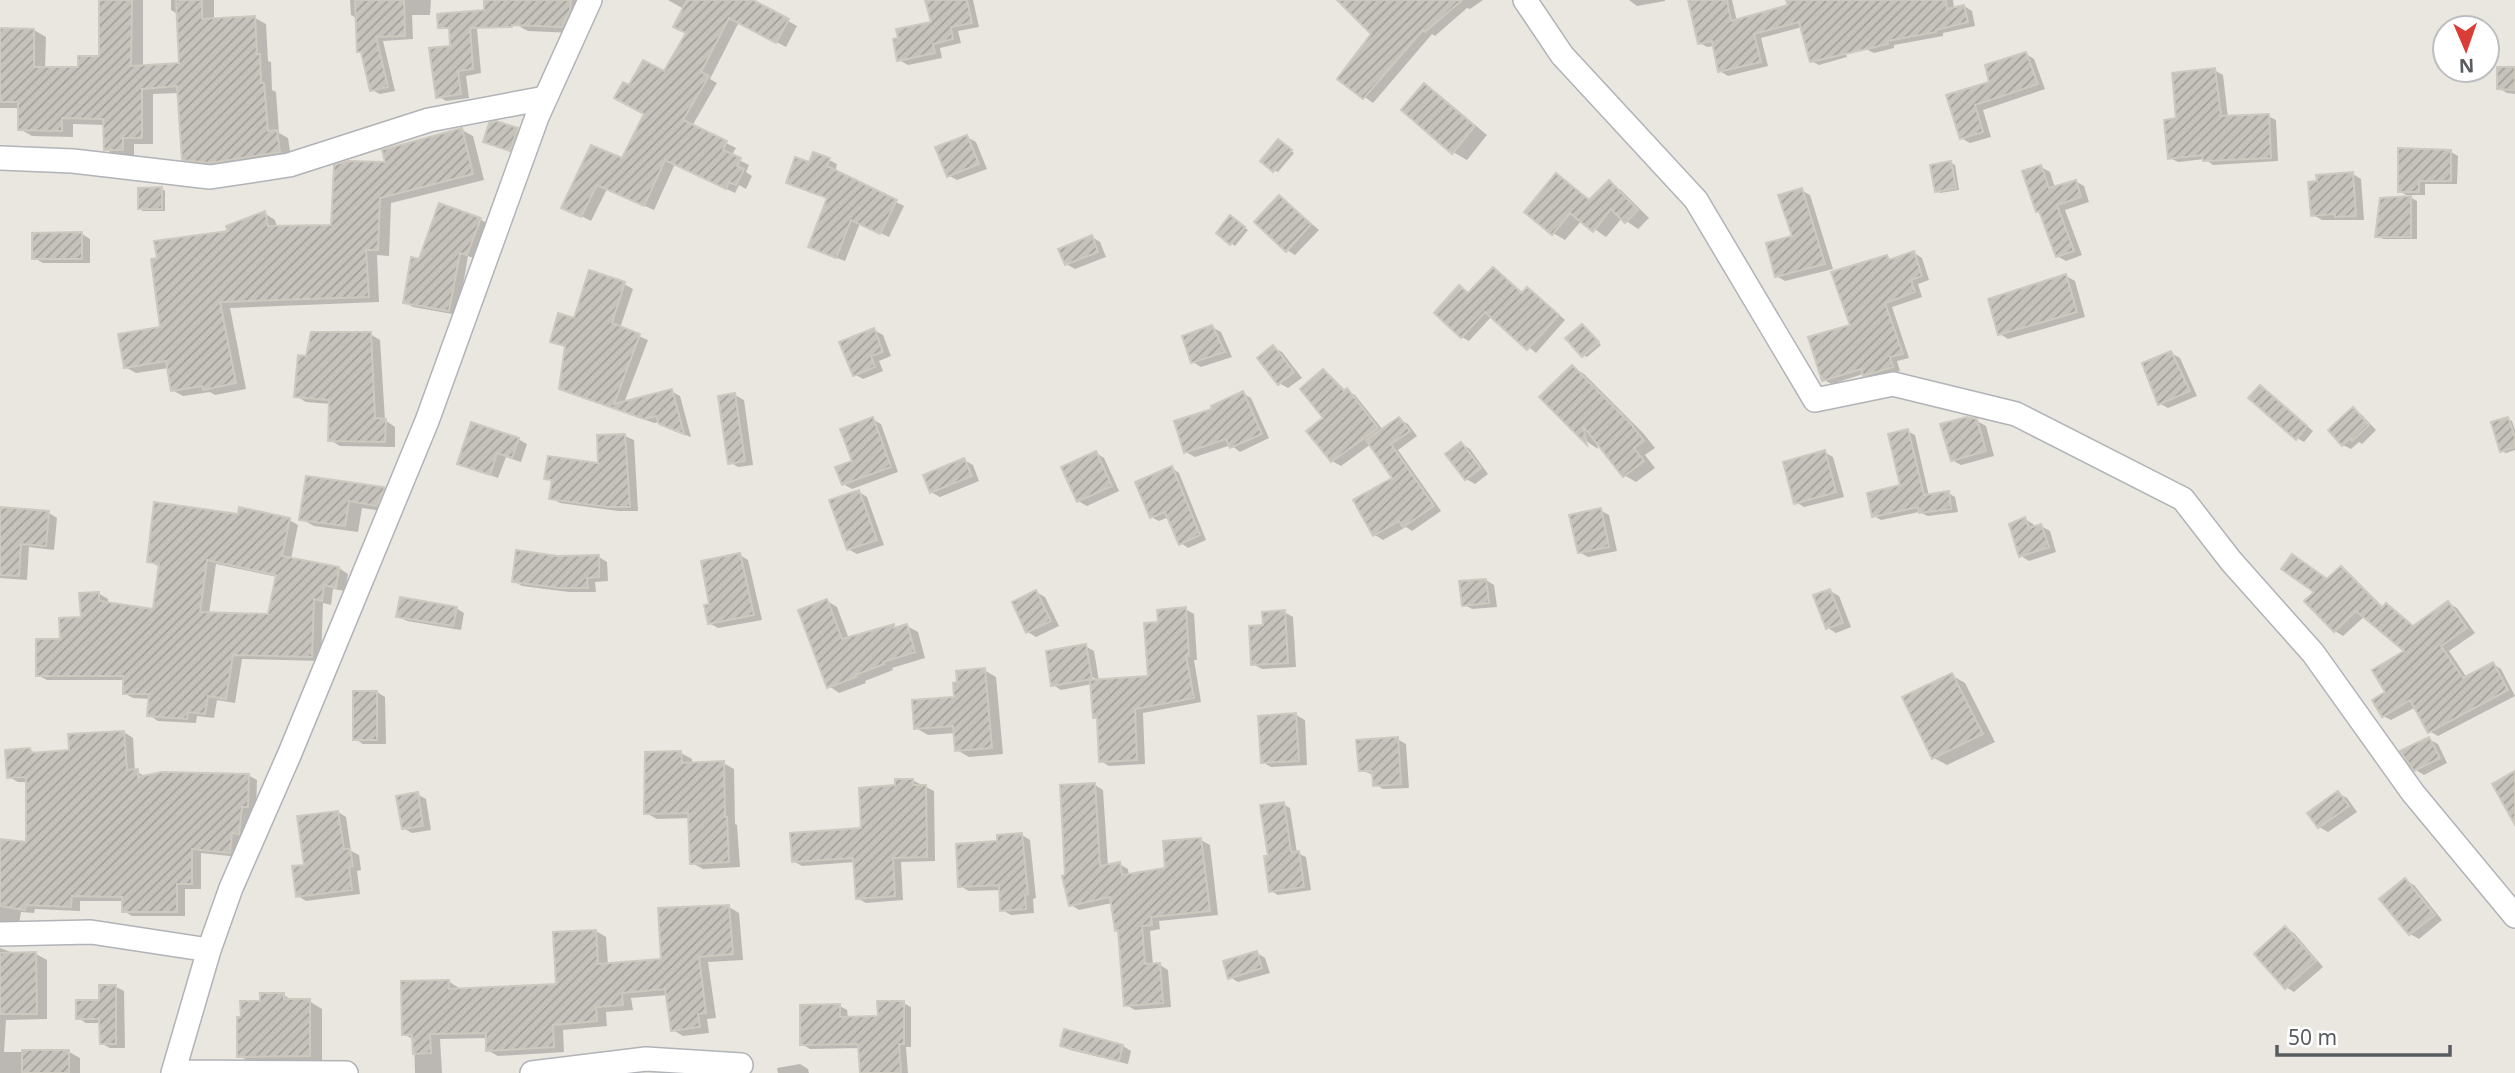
<svg xmlns="http://www.w3.org/2000/svg" width="2515" height="1073" font-family="'Noto Sans',sans-serif">
  <style>
    .shadow { fill: #0003; fill-rule: evenodd }
    .building { fill: url(#building-hatch); stroke: #cec9bf; stroke-width: 2; fill-rule: evenodd }
    .lines { fill: none; stroke-linecap: round; stroke-linejoin: round }
    .street-casing { stroke: #b0b3b7; stroke-width: 26 }
    .street { stroke: #fff; stroke-width: 23 }
  </style>
  <defs>
    <pattern id="building-hatch" width="6" height="6" patternUnits="userSpaceOnUse" patternTransform="scale(1.75)"><rect width="6" height="6" fill="#c6c2bc"/><path d="M-1 1l2-2M0 6l6-6M5 7l2-2" fill="none" stroke="#a4a19c"/></pattern>
  </defs>
  <rect width="100%" height="100%" fill="#eae7e0"/>
  <path class="shadow" d="M 101,0 L 143,0 L 143,67 L 181,64 L 179,15 L 171,10 L 171,0 L 214,0 L 214,20 L 255,18 L 266,24 L 268,61 L 271,62 L 272,90 L 276,92 L 279,133 L 288,138 L 291,158 L 223,169 L 196,165 L 184,159 L 179,93 L 153,94 L 153,144 L 134,144 L 134,155 L 117,156 L 105,149 L 105,125 L 73,124 L 73,137 L 32,136 L 20,129 L 20,108 L 0,108 L 0,30 L 34,30 L 46,37 L 45,69 L 80,68 L 101,58 Z
    M 350,0 L 431,0 L 430,15 L 412,15 L 413,39 L 383,41 L 395,91 L 380,94 L 372,90 L 363,53 L 359,51 L 358,19 L 351,15 Z
    M 517,0 L 582,0 L 574,33 L 528,31 L 517,25 Z
    M 668,0 L 751,0 L 797,26 L 786,47 L 739,22 L 710,79 L 717,83 L 692,126 L 736,148 L 731,156 L 749,165 L 746,172 L 752,176 L 746,189 L 739,185 L 735,193 L 675,164 L 654,210 L 607,189 L 591,221 L 564,207 L 622,161 L 646,114 L 630,88 L 665,74 L 688,33 L 684,9 Z
    M 927,0 L 973,0 L 979,27 L 958,31 L 961,43 L 940,48 L 942,58 L 908,65 L 899,60 L 933,24 Z
    M 1339,0 L 1483,0 L 1470,9 L 1467,8 L 1435,36 L 1432,34 L 1373,103 L 1340,79 L 1374,33 Z
    M 1629,0 L 1665,0 L 1665,1 L 1637,6 Z
    M 1709,0 L 1732,0 L 1737,21 L 1790,7 L 1788,0 L 1830,0 L 1847,57 L 1819,65 L 1811,61 L 1802,27 L 1761,38 L 1768,66 L 1728,76 L 1720,71 L 1715,46 L 1707,47 L 1700,43 Z
    M 1858,0 L 1953,0 L 1954,9 L 1964,6 L 1972,11 L 1975,26 L 1943,33 L 1943,36 L 1894,45 L 1894,48 L 1874,53 L 1866,49 Z
    M 476,18 L 481,73 L 466,76 L 469,98 L 446,101 L 438,96 L 452,47 Z
    M 2026,54 L 2034,59 L 2045,89 L 1983,110 L 1991,137 L 1970,143 L 1961,138 L 1948,96 L 1991,83 Z
    M 2515,69 L 2515,94 L 2507,93 L 2498,88 Z
    M 2214,70 L 2223,75 L 2228,118 L 2268,116 L 2276,120 L 2278,161 L 2213,165 L 2205,159 L 2178,162 L 2170,158 L 2178,120 Z
    M 1424,85 L 1437,93 L 1487,135 L 1467,160 L 1453,152 Z
    M 462,130 L 473,136 L 484,180 L 391,203 L 389,256 L 377,255 L 379,302 L 230,308 L 246,389 L 215,395 L 210,392 L 183,396 L 172,390 L 169,368 L 136,373 L 125,367 L 162,329 L 230,233 L 264,213 L 275,220 L 277,227 L 333,227 L 387,164 Z
    M 517,130 L 526,135 L 519,154 L 485,141 Z
    M 967,137 L 976,142 L 987,169 L 957,180 L 948,175 Z
    M 1282,143 L 1294,153 L 1278,172 L 1274,170 Z
    M 2451,152 L 2458,156 L 2457,184 L 2425,184 L 2425,195 L 2406,195 L 2399,191 Z
    M 829,160 L 837,164 L 835,172 L 904,206 L 889,237 L 860,223 L 845,261 L 819,251 L 829,199 L 788,182 L 810,164 Z
    M 1951,163 L 1955,165 L 1959,190 L 1940,193 L 1937,191 Z
    M 2041,167 L 2050,172 L 2055,188 L 2075,181 L 2084,186 L 2089,202 L 2065,210 L 2082,255 L 2066,261 L 2057,256 L 2042,214 L 2037,211 Z
    M 2353,174 L 2361,179 L 2364,220 L 2322,220 L 2313,215 Z
    M 1557,175 L 1591,200 L 1609,183 L 1621,190 L 1649,218 L 1638,229 L 1622,218 L 1606,237 L 1582,220 L 1565,240 L 1553,233 Z
    M 162,189 L 165,191 L 165,211 L 143,211 L 139,208 Z
    M 1801,190 L 1810,195 L 1833,269 L 1785,281 L 1776,276 L 1794,238 Z
    M 1280,197 L 1319,230 L 1295,255 L 1287,250 Z
    M 2410,197 L 2417,201 L 2417,239 L 2383,239 L 2377,236 Z
    M 480,219 L 488,224 L 476,259 L 468,256 L 458,315 L 413,307 L 405,302 L 420,261 Z
    M 1234,220 L 1248,230 L 1235,246 L 1218,233 Z
    M 82,234 L 90,239 L 90,263 L 43,263 L 34,258 Z
    M 1092,237 L 1100,242 L 1106,257 L 1075,269 L 1066,264 Z
    M 1914,253 L 1922,258 L 1929,280 L 1918,284 L 1922,297 L 1892,307 L 1909,358 L 1897,361 L 1900,371 L 1873,379 L 1863,374 L 1832,384 L 1824,380 L 1887,257 L 1893,260 Z
    M 1493,269 L 1523,294 L 1528,289 L 1535,293 L 1565,320 L 1536,353 L 1492,316 L 1469,341 L 1462,337 L 1460,287 L 1470,294 Z
    M 2066,276 L 2075,281 L 2085,317 L 2008,339 L 2000,334 Z
    M 624,284 L 633,289 L 620,328 L 648,340 L 624,403 L 671,391 L 680,396 L 691,437 L 669,429 L 660,422 L 654,423 L 560,388 L 567,348 L 552,341 L 575,320 Z
    M 1582,326 L 1601,345 L 1587,357 L 1583,355 Z
    M 1212,327 L 1221,332 L 1232,357 L 1201,367 L 1193,362 Z
    M 874,330 L 883,335 L 891,356 L 879,361 L 883,371 L 863,379 L 854,374 Z
    M 370,334 L 380,340 L 385,420 L 395,427 L 395,447 L 340,446 L 330,440 L 331,404 L 306,402 L 296,396 L 307,358 Z
    M 1273,347 L 1282,352 L 1302,378 L 1288,388 L 1279,383 Z
    M 2171,353 L 2180,358 L 2197,396 L 2168,408 L 2159,403 Z
    M 1572,367 L 1584,374 L 1643,433 L 1655,448 L 1645,455 L 1655,468 L 1636,482 L 1624,475 L 1596,439 L 1598,449 L 1589,443 L 1542,397 Z
    M 1323,371 L 1331,376 L 1346,391 L 1355,395 L 1383,430 L 1399,419 L 1408,424 L 1417,436 L 1398,450 L 1441,511 L 1412,531 L 1406,527 L 1383,540 L 1375,535 L 1395,478 L 1371,444 L 1341,466 L 1332,461 L 1326,419 Z
    M 2267,392 L 2313,431 L 2304,442 L 2297,438 Z
    M 1242,393 L 1251,398 L 1269,438 L 1240,452 L 1231,445 L 1195,457 L 1186,452 L 1215,410 Z
    M 735,395 L 744,400 L 753,465 L 738,467 L 730,462 Z
    M 2353,410 L 2362,415 L 2376,430 L 2362,444 L 2359,442 L 2351,449 L 2343,445 Z
    M 872,419 L 881,424 L 898,472 L 852,489 L 843,484 Z
    M 2508,419 L 2512,421 L 2515,430 L 2515,450 L 2506,453 L 2502,451 Z
    M 1977,421 L 1986,426 L 1994,456 L 1961,465 L 1952,460 Z
    M 1907,431 L 1915,435 L 1929,496 L 1948,493 L 1955,497 L 1958,512 L 1928,516 L 1919,512 L 1881,520 L 1874,516 L 1902,486 Z
    M 625,436 L 634,440 L 638,511 L 618,511 L 560,503 L 551,498 L 553,482 L 546,478 L 600,465 Z
    M 518,439 L 527,444 L 521,462 L 506,457 L 498,478 L 459,463 Z
    M 1461,444 L 1470,449 L 1488,474 L 1475,484 L 1466,479 Z
    M 1824,452 L 1833,457 L 1844,497 L 1804,507 L 1796,502 Z
    M 1096,453 L 1104,458 L 1119,491 L 1087,506 L 1078,501 Z
    M 964,460 L 973,465 L 979,481 L 940,497 L 931,492 Z
    M 1172,468 L 1179,473 L 1206,540 L 1188,548 L 1181,543 L 1169,517 L 1159,521 L 1151,517 Z
    M 307,478 L 383,489 L 396,497 L 390,512 L 362,508 L 358,532 L 314,526 L 301,519 Z
    M 859,492 L 867,497 L 884,545 L 857,554 L 848,549 Z
    M 0,509 L 49,513 L 57,518 L 54,550 L 29,547 L 27,580 L 0,578 Z
    M 1600,510 L 1609,515 L 1617,551 L 1588,557 L 1579,552 Z
    M 239,516 L 289,520 L 298,525 L 291,559 L 339,568 L 348,574 L 345,591 L 333,589 L 331,605 L 323,603 L 321,661 L 242,659 L 235,703 L 217,700 L 214,718 L 197,716 L 196,723 L 158,721 L 149,715 L 150,699 L 133,698 L 124,693 L 125,680 L 47,680 L 37,675 L 62,641 L 83,619 L 98,593 L 108,599 L 108,604 L 154,611 L 160,567 L 149,561 ZM 216,564 L 277,577 L 270,615 L 209,614 Z
    M 2025,519 L 2033,524 L 2035,528 L 2041,526 L 2050,531 L 2056,552 L 2029,561 L 2021,556 Z
    M 740,555 L 748,560 L 762,620 L 718,628 L 709,623 L 711,606 Z
    M 557,557 L 599,557 L 607,562 L 608,581 L 595,582 L 596,592 L 569,592 L 522,586 L 514,581 Z
    M 2341,568 L 2349,573 L 2384,608 L 2387,605 L 2395,610 L 2414,627 L 2448,603 L 2457,608 L 2475,633 L 2449,651 L 2467,678 L 2493,664 L 2501,669 L 2515,696 L 2438,736 L 2429,731 L 2416,707 L 2391,720 L 2383,716 L 2387,692 L 2407,652 L 2365,616 L 2343,636 L 2335,631 L 2328,580 Z
    M 1486,580 L 1494,585 L 1497,607 L 1472,609 L 1463,604 Z
    M 1830,591 L 1839,596 L 1851,627 L 1836,633 L 1828,628 Z
    M 1036,592 L 1045,597 L 1059,626 L 1036,637 L 1028,632 Z
    M 827,601 L 837,607 L 849,639 L 893,626 L 897,628 L 907,626 L 918,632 L 925,658 L 892,668 L 893,670 L 865,681 L 866,683 L 839,693 L 829,686 Z
    M 456,608 L 464,613 L 461,630 L 407,621 L 398,616 Z
    M 1185,609 L 1194,614 L 1197,660 L 1194,660 L 1201,702 L 1143,713 L 1145,764 L 1109,766 L 1101,761 L 1099,720 L 1094,717 L 1092,684 L 1061,690 L 1053,685 L 1085,646 L 1094,651 L 1099,681 L 1086,673 L 1084,676 L 1094,681 L 1150,678 L 1160,623 Z
    M 1284,612 L 1293,617 L 1296,667 L 1262,669 L 1253,664 L 1265,626 Z
    M 984,670 L 996,677 L 1003,754 L 969,757 L 957,750 L 955,733 L 928,735 L 916,728 L 956,698 Z
    M 1951,675 L 1965,683 L 1995,742 L 1947,765 L 1934,758 Z
    M 377,692 L 385,697 L 386,744 L 363,744 L 355,739 Z
    M 1296,715 L 1305,720 L 1307,765 L 1271,767 L 1262,762 Z
    M 124,732 L 133,738 L 135,771 L 147,777 L 248,775 L 257,780 L 256,811 L 251,811 L 248,838 L 241,837 L 239,857 L 201,853 L 201,889 L 185,889 L 185,916 L 132,916 L 124,911 L 124,901 L 80,901 L 80,911 L 35,909 L 34,913 L 21,912 L 19,924 L 0,929 L 0,841 L 28,844 L 28,782 L 18,782 L 9,777 L 30,750 L 37,754 L 71,752 Z
    M 1397,739 L 1406,744 L 1409,788 L 1383,789 L 1375,784 L 1374,775 L 1360,770 Z
    M 2429,739 L 2438,744 L 2447,763 L 2424,775 L 2416,770 Z
    M 681,753 L 692,759 L 692,764 L 723,763 L 734,769 L 735,824 L 737,825 L 740,867 L 703,869 L 692,863 L 690,818 L 657,819 L 646,813 Z
    M 912,780 L 934,791 L 935,861 L 901,862 L 903,900 L 866,903 L 857,898 L 855,862 L 802,866 L 793,861 L 863,830 L 897,787 Z
    M 1095,785 L 1103,790 L 1108,866 L 1119,864 L 1128,869 L 1129,876 L 1167,870 L 1201,840 L 1210,845 L 1218,915 L 1159,921 L 1160,929 L 1150,931 L 1153,965 L 1160,965 L 1168,970 L 1171,1007 L 1135,1010 L 1126,1005 L 1120,932 L 1117,930 L 1112,903 L 1079,910 L 1071,905 Z
    M 2338,793 L 2347,798 L 2357,812 L 2328,832 L 2319,827 Z
    M 417,794 L 426,799 L 431,830 L 412,833 L 403,828 Z
    M 1283,804 L 1290,808 L 1297,853 L 1306,857 L 1311,890 L 1278,895 L 1271,891 L 1270,857 Z
    M 338,812 L 346,817 L 351,851 L 359,855 L 361,870 L 357,871 L 360,894 L 306,901 L 298,896 L 306,866 Z
    M 1022,835 L 1030,840 L 1036,898 L 1033,899 L 1034,913 L 1011,915 L 1002,910 L 1001,890 L 969,891 L 960,886 L 999,843 Z
    M 2405,880 L 2414,885 L 2442,920 L 2419,939 L 2410,934 Z
    M 729,907 L 739,913 L 743,960 L 708,962 L 716,1018 L 707,1019 L 709,1033 L 683,1036 L 673,1030 L 668,995 L 631,998 L 633,1010 L 606,1012 L 607,1026 L 563,1030 L 564,1052 L 498,1056 L 487,1050 L 488,1038 L 440,1039 L 442,1073 L 415,1073 L 414,1040 L 404,1034 L 448,981 L 459,988 L 459,990 L 558,986 L 596,931 L 606,937 L 608,965 L 663,960 Z
    M 2285,928 L 2294,933 L 2323,967 L 2294,992 L 2286,987 Z
    M 0,948 L 16,954 L 36,954 L 47,960 L 47,1019 L 6,1020 L 4,1052 L 69,1052 L 80,1058 L 80,1073 L 0,1073 Z
    M 1257,953 L 1265,958 L 1270,973 L 1238,982 L 1230,977 Z
    M 116,987 L 124,991 L 125,1048 L 110,1048 L 101,1043 L 101,1023 L 86,1023 L 78,1018 L 101,1002 Z
    M 283,995 L 295,1001 L 309,1001 L 322,1009 L 322,1063 L 252,1063 L 239,1056 L 262,1003 Z
    M 903,1003 L 911,1007 L 911,1047 L 906,1047 L 908,1073 L 862,1073 L 860,1048 L 810,1049 L 802,1044 L 840,1006 L 847,1010 L 848,1018 L 879,1018 Z
    M 1062,1046 L 1123,1046 L 1131,1051 L 1128,1064 L 1070,1050 Z
    M 800,1064 L 808,1069 L 809,1073 L 778,1073 L 777,1068 Z"/>
  <path class="building" d="M 99,0 L 132,0 L 131,66 L 179,63 L 176,0 L 202,0 L 202,19 L 255,16 L 257,54 L 260,54 L 261,83 L 264,83 L 268,131 L 277,130 L 280,152 L 210,163 L 182,160 L 177,86 L 142,89 L 142,138 L 123,138 L 123,150 L 104,150 L 103,119 L 62,118 L 62,131 L 18,130 L 18,102 L 0,102 L 0,28 L 34,29 L 34,67 L 78,67 L 78,56 L 99,56 Z
    M 355,0 L 404,0 L 405,36 L 376,37 L 388,87 L 370,91 L 361,52 L 357,52 Z
    M 484,0 L 571,0 L 570,10 L 562,27 L 512,25 L 512,27 L 470,28 L 473,69 L 458,71 L 461,94 L 436,98 L 429,48 L 450,46 L 449,28 L 438,28 L 437,14 L 484,10 Z
    M 687,0 L 753,0 L 789,19 L 776,43 L 729,18 L 701,72 L 709,76 L 683,120 L 727,141 L 723,150 L 741,158 L 737,166 L 744,169 L 736,185 L 729,182 L 726,189 L 665,160 L 644,206 L 597,185 L 581,217 L 561,208 L 591,145 L 622,158 L 644,114 L 614,98 L 623,82 L 629,85 L 643,60 L 664,71 L 686,33 L 673,27 Z
    M 925,0 L 967,0 L 972,23 L 951,27 L 953,39 L 933,44 L 935,53 L 897,61 L 893,39 L 898,38 L 896,29 L 931,22 Z
    M 1337,0 L 1462,0 L 1425,32 L 1423,30 L 1363,99 L 1337,79 L 1371,34 Z
    M 1688,0 L 1727,0 L 1731,21 L 1788,5 L 1786,0 L 1946,0 L 1947,9 L 1964,5 L 1968,22 L 1936,30 L 1936,32 L 1887,41 L 1888,44 L 1810,62 L 1799,22 L 1754,34 L 1761,62 L 1718,72 L 1712,41 L 1698,44 Z
    M 2026,52 L 2038,84 L 1975,105 L 1983,132 L 1960,139 L 1946,95 L 1989,82 L 1985,65 Z
    M 2497,67 L 2515,67 L 2515,90 L 2497,89 Z
    M 2215,68 L 2221,116 L 2269,114 L 2271,158 L 2203,161 L 2202,155 L 2168,159 L 2164,120 L 2176,118 L 2172,73 Z
    M 1424,83 L 1475,126 L 1452,154 L 1401,110 Z
    M 496,121 L 518,128 L 510,151 L 483,142 L 489,123 Z
    M 462,128 L 473,174 L 380,198 L 378,250 L 366,250 L 369,297 L 220,302 L 236,383 L 203,390 L 202,386 L 171,391 L 166,361 L 124,368 L 118,334 L 160,327 L 151,259 L 157,258 L 154,241 L 228,231 L 226,226 L 265,211 L 268,226 L 331,225 L 334,165 L 348,161 L 385,162 L 382,150 Z
    M 967,135 L 979,164 L 947,177 L 935,147 Z
    M 1278,139 L 1292,150 L 1273,172 L 1260,161 Z
    M 2398,148 L 2451,150 L 2451,181 L 2419,181 L 2419,192 L 2398,192 Z
    M 813,152 L 830,158 L 827,166 L 897,200 L 880,234 L 851,220 L 836,258 L 808,247 L 827,198 L 786,183 L 795,157 L 809,162 Z
    M 1951,161 L 1956,188 L 1935,192 L 1930,165 Z
    M 2041,165 L 2049,188 L 2076,180 L 2081,197 L 2057,205 L 2074,251 L 2056,257 L 2039,211 L 2036,212 L 2022,171 Z
    M 2353,172 L 2356,216 L 2335,217 L 2335,214 L 2311,216 L 2308,182 L 2317,181 L 2316,175 Z
    M 1556,173 L 1589,200 L 1609,180 L 1638,210 L 1625,223 L 1611,209 L 1593,232 L 1570,213 L 1552,235 L 1524,212 Z
    M 162,187 L 162,209 L 138,209 L 138,188 Z
    M 1802,188 L 1825,264 L 1775,277 L 1766,243 L 1792,236 L 1778,195 Z
    M 1279,195 L 1311,224 L 1286,252 L 1254,222 Z
    M 2411,196 L 2411,237 L 2375,237 L 2380,198 Z
    M 439,203 L 481,218 L 467,255 L 460,253 L 449,311 L 403,303 L 411,257 L 419,259 Z
    M 1230,215 L 1245,227 L 1230,245 L 1216,233 Z
    M 82,232 L 82,259 L 32,259 L 32,233 Z
    M 1092,235 L 1098,252 L 1065,265 L 1058,249 Z
    M 1914,251 L 1922,276 L 1911,280 L 1915,292 L 1885,303 L 1903,354 L 1890,357 L 1893,367 L 1863,376 L 1861,369 L 1822,381 L 1808,337 L 1850,325 L 1831,272 L 1887,255 L 1889,260 Z
    M 1493,267 L 1522,293 L 1527,287 L 1559,315 L 1527,350 L 1485,312 L 1461,338 L 1434,313 L 1459,285 L 1468,293 Z
    M 589,270 L 625,282 L 612,323 L 640,334 L 614,404 L 672,389 L 684,434 L 659,424 L 656,416 L 644,419 L 559,389 L 565,346 L 550,342 L 558,313 L 574,318 Z
    M 2066,274 L 2077,312 L 1998,335 L 1988,299 Z
    M 1582,324 L 1599,342 L 1582,357 L 1565,338 Z
    M 1212,325 L 1225,352 L 1191,363 L 1182,336 Z
    M 874,328 L 883,352 L 871,356 L 875,367 L 853,376 L 839,342 Z
    M 311,332 L 371,332 L 375,418 L 386,419 L 385,442 L 328,441 L 329,400 L 294,397 L 298,355 L 306,356 Z
    M 1273,345 L 1294,372 L 1278,385 L 1257,358 Z
    M 2171,351 L 2190,391 L 2158,405 L 2142,363 Z
    M 1572,365 L 1631,424 L 1644,441 L 1634,448 L 1644,461 L 1623,477 L 1583,426 L 1587,445 L 1539,397 Z
    M 1323,369 L 1344,391 L 1347,388 L 1378,428 L 1331,462 L 1306,431 L 1323,418 L 1300,389 Z
    M 2260,385 L 2307,426 L 2296,440 L 2248,398 Z
    M 1243,391 L 1262,434 L 1230,448 L 1226,439 L 1184,453 L 1174,421 L 1212,409 L 1211,406 Z
    M 735,393 L 745,461 L 728,464 L 718,396 Z
    M 2353,407 L 2369,425 L 2352,441 L 2350,438 L 2342,446 L 2328,430 Z
    M 873,417 L 891,467 L 842,485 L 835,467 L 852,461 L 840,429 Z
    M 1399,417 L 1410,431 L 1391,444 L 1434,506 L 1403,527 L 1399,521 L 1373,536 L 1353,500 L 1392,478 L 1366,440 Z
    M 1967,417 L 1977,419 L 1986,451 L 1951,461 L 1940,424 Z
    M 2508,417 L 2515,437 L 2515,447 L 2500,452 L 2491,422 Z
    M 471,422 L 519,438 L 512,458 L 497,453 L 490,475 L 457,464 Z
    M 1908,429 L 1924,495 L 1949,491 L 1951,509 L 1919,513 L 1918,507 L 1872,517 L 1867,493 L 1900,485 L 1888,434 Z
    M 625,434 L 630,507 L 608,507 L 549,499 L 552,480 L 544,479 L 548,456 L 598,463 L 597,435 Z
    M 1461,442 L 1481,468 L 1465,480 L 1445,454 Z
    M 1825,450 L 1836,492 L 1794,504 L 1783,462 Z
    M 1096,451 L 1112,486 L 1077,502 L 1061,467 Z
    M 964,458 L 972,476 L 930,493 L 923,475 Z
    M 1172,466 L 1200,535 L 1179,545 L 1165,512 L 1150,518 L 1135,482 Z
    M 306,476 L 384,487 L 384,490 L 377,506 L 349,501 L 345,526 L 299,520 Z
    M 859,490 L 877,540 L 847,550 L 829,500 Z
    M 154,502 L 238,514 L 239,507 L 290,518 L 282,556 L 339,567 L 336,588 L 324,585 L 322,601 L 314,599 L 312,657 L 233,655 L 226,699 L 208,696 L 205,714 L 188,712 L 187,719 L 147,716 L 149,694 L 123,694 L 123,676 L 36,676 L 36,639 L 60,639 L 59,618 L 81,617 L 79,593 L 99,592 L 99,601 L 153,609 L 159,564 L 147,562 ZM 207,560 L 276,575 L 268,614 L 200,612 Z
    M 0,507 L 49,511 L 46,546 L 21,544 L 19,576 L 0,575 Z
    M 1601,508 L 1609,547 L 1578,553 L 1569,515 Z
    M 2025,517 L 2029,528 L 2041,524 L 2049,547 L 2019,557 L 2009,524 Z
    M 516,550 L 557,556 L 599,555 L 599,577 L 587,578 L 588,588 L 559,588 L 512,582 Z
    M 740,553 L 754,615 L 708,624 L 704,605 L 709,604 L 701,561 Z
    M 2292,554 L 2327,579 L 2341,566 L 2382,608 L 2386,603 L 2413,626 L 2448,601 L 2467,628 L 2441,646 L 2463,678 L 2493,662 L 2508,690 L 2428,733 L 2410,700 L 2382,717 L 2372,700 L 2385,692 L 2372,670 L 2404,651 L 2356,611 L 2334,632 L 2304,601 L 2314,592 L 2281,569 Z
    M 1486,579 L 1489,603 L 1462,606 L 1459,581 Z
    M 1830,589 L 1843,623 L 1826,629 L 1813,595 Z
    M 1036,590 L 1051,621 L 1026,633 L 1012,602 Z
    M 400,597 L 457,607 L 453,626 L 396,617 Z
    M 827,599 L 842,639 L 894,624 L 894,628 L 907,624 L 915,652 L 883,662 L 884,664 L 855,675 L 856,677 L 827,688 L 798,610 Z
    M 1186,607 L 1189,656 L 1186,656 L 1194,698 L 1135,709 L 1137,760 L 1099,762 L 1097,718 L 1093,718 L 1090,680 L 1148,676 L 1144,623 L 1158,622 L 1157,610 Z
    M 1285,610 L 1288,663 L 1251,665 L 1249,626 L 1263,625 L 1262,612 Z
    M 1086,644 L 1092,679 L 1051,686 L 1046,651 Z
    M 985,668 L 992,748 L 955,751 L 953,726 L 914,729 L 912,700 L 954,697 L 953,683 L 957,682 L 956,671 Z
    M 1952,673 L 1983,734 L 1932,759 L 1902,697 Z
    M 353,691 L 377,691 L 377,740 L 353,740 Z
    M 1296,713 L 1299,761 L 1261,763 L 1258,716 Z
    M 124,731 L 127,770 L 138,769 L 138,777 L 162,772 L 249,774 L 248,807 L 242,807 L 239,834 L 232,833 L 230,853 L 192,849 L 192,884 L 177,884 L 177,912 L 122,912 L 122,897 L 72,896 L 71,907 L 26,905 L 25,910 L 0,906 L 0,839 L 26,842 L 26,777 L 7,778 L 5,750 L 30,748 L 31,753 L 69,750 L 68,734 Z
    M 1398,737 L 1401,784 L 1373,786 L 1372,771 L 1359,771 L 1356,740 Z
    M 2429,737 L 2440,758 L 2414,771 L 2400,751 Z
    M 681,751 L 682,763 L 724,761 L 725,817 L 727,817 L 729,862 L 690,864 L 688,813 L 644,814 L 645,752 Z
    M 2515,771 L 2515,825 L 2492,784 Z
    M 895,779 L 913,779 L 913,785 L 926,785 L 927,857 L 893,858 L 895,896 L 856,899 L 853,858 L 792,862 L 790,833 L 861,828 L 859,788 L 895,785 Z
    M 1095,783 L 1100,866 L 1120,862 L 1122,875 L 1165,868 L 1163,841 L 1201,838 L 1210,911 L 1151,917 L 1152,925 L 1142,926 L 1145,964 L 1160,963 L 1163,1003 L 1124,1006 L 1118,930 L 1115,931 L 1110,897 L 1069,906 L 1062,876 L 1065,875 L 1060,785 Z
    M 2338,791 L 2349,806 L 2318,828 L 2307,813 Z
    M 418,792 L 423,826 L 402,829 L 396,796 Z
    M 1284,802 L 1291,852 L 1299,851 L 1304,887 L 1269,892 L 1264,856 L 1268,856 L 1260,805 Z
    M 338,811 L 344,849 L 350,849 L 353,866 L 349,867 L 352,890 L 296,897 L 292,866 L 304,865 L 297,816 Z
    M 1022,833 L 1028,894 L 1025,895 L 1026,909 L 1000,911 L 999,885 L 958,887 L 956,844 L 997,841 L 997,835 Z
    M 2405,878 L 2435,915 L 2409,935 L 2379,899 Z
    M 729,905 L 733,954 L 699,957 L 706,1013 L 698,1014 L 700,1027 L 671,1031 L 665,989 L 622,993 L 623,1005 L 596,1007 L 597,1021 L 553,1025 L 554,1047 L 486,1051 L 486,1033 L 430,1034 L 431,1053 L 413,1054 L 412,1035 L 402,1035 L 401,981 L 449,980 L 449,989 L 556,984 L 553,932 L 596,930 L 598,964 L 661,959 L 658,908 Z
    M 2285,926 L 2316,961 L 2285,989 L 2254,954 Z
    M 1257,951 L 1262,968 L 1228,979 L 1223,961 Z
    M 36,952 L 37,1014 L 0,1014 L 0,953 Z
    M 99,985 L 116,985 L 116,1044 L 100,1044 L 99,1019 L 76,1019 L 76,1000 L 99,1000 Z
    M 260,993 L 284,993 L 284,999 L 310,999 L 310,1056 L 237,1057 L 237,1017 L 241,1017 L 240,1001 L 260,1001 Z
    M 877,1001 L 904,1001 L 904,1044 L 899,1044 L 901,1073 L 860,1073 L 858,1044 L 800,1045 L 800,1005 L 840,1004 L 840,1017 L 878,1016 Z
    M 1064,1029 L 1123,1045 L 1119,1061 L 1060,1046 Z
    M 22,1050 L 69,1050 L 69,1073 L 22,1073 Z"/>
  <g class="lines">
    <g class="street-casing">
      <path id="street" d="M 1525,0 L 1562,55 L 1696,200 L 1815,400 L 1893,384 L 2016,414 L 2183,499 L 2231,561 L 2313,653 L 2413,793 L 2515,916
        M 0,158 L 73,161 L 210,177 L 289,165 L 429,120 L 545,98
        M 0,934 L 91,932 L 209,950
        M 174,1072 L 346,1073
        M 173,1073 L 209,950 L 231,888 L 290,753 L 427,421 L 537,117 L 590,0
        M 532,1073 L 646,1059 L 741,1065"/>
    </g>
    <use href="#street" class="street"/>
  </g>
  <g transform="translate(2466 49) rotate(178)"><circle r="33" fill="#ffffff" stroke="#bcbebf" stroke-width="2"/>
  <path d="M0-5L12 26L0 18L-12 26Z" fill="#da3c36"/>
  <text y="-10" font-size="19" font-weight="bold" text-anchor="middle" fill="#585c5f">N</text>
  </g>
  <path d="M2277 1045v10h173v-10" fill="none" stroke="#585c5f" stroke-width="3.5"/>
  <text x="2288" y="1045" font-size="21" fill="#585c5f" stroke="#ffffff" stroke-width="5" paint-order="stroke">50 m</text>
</svg>
